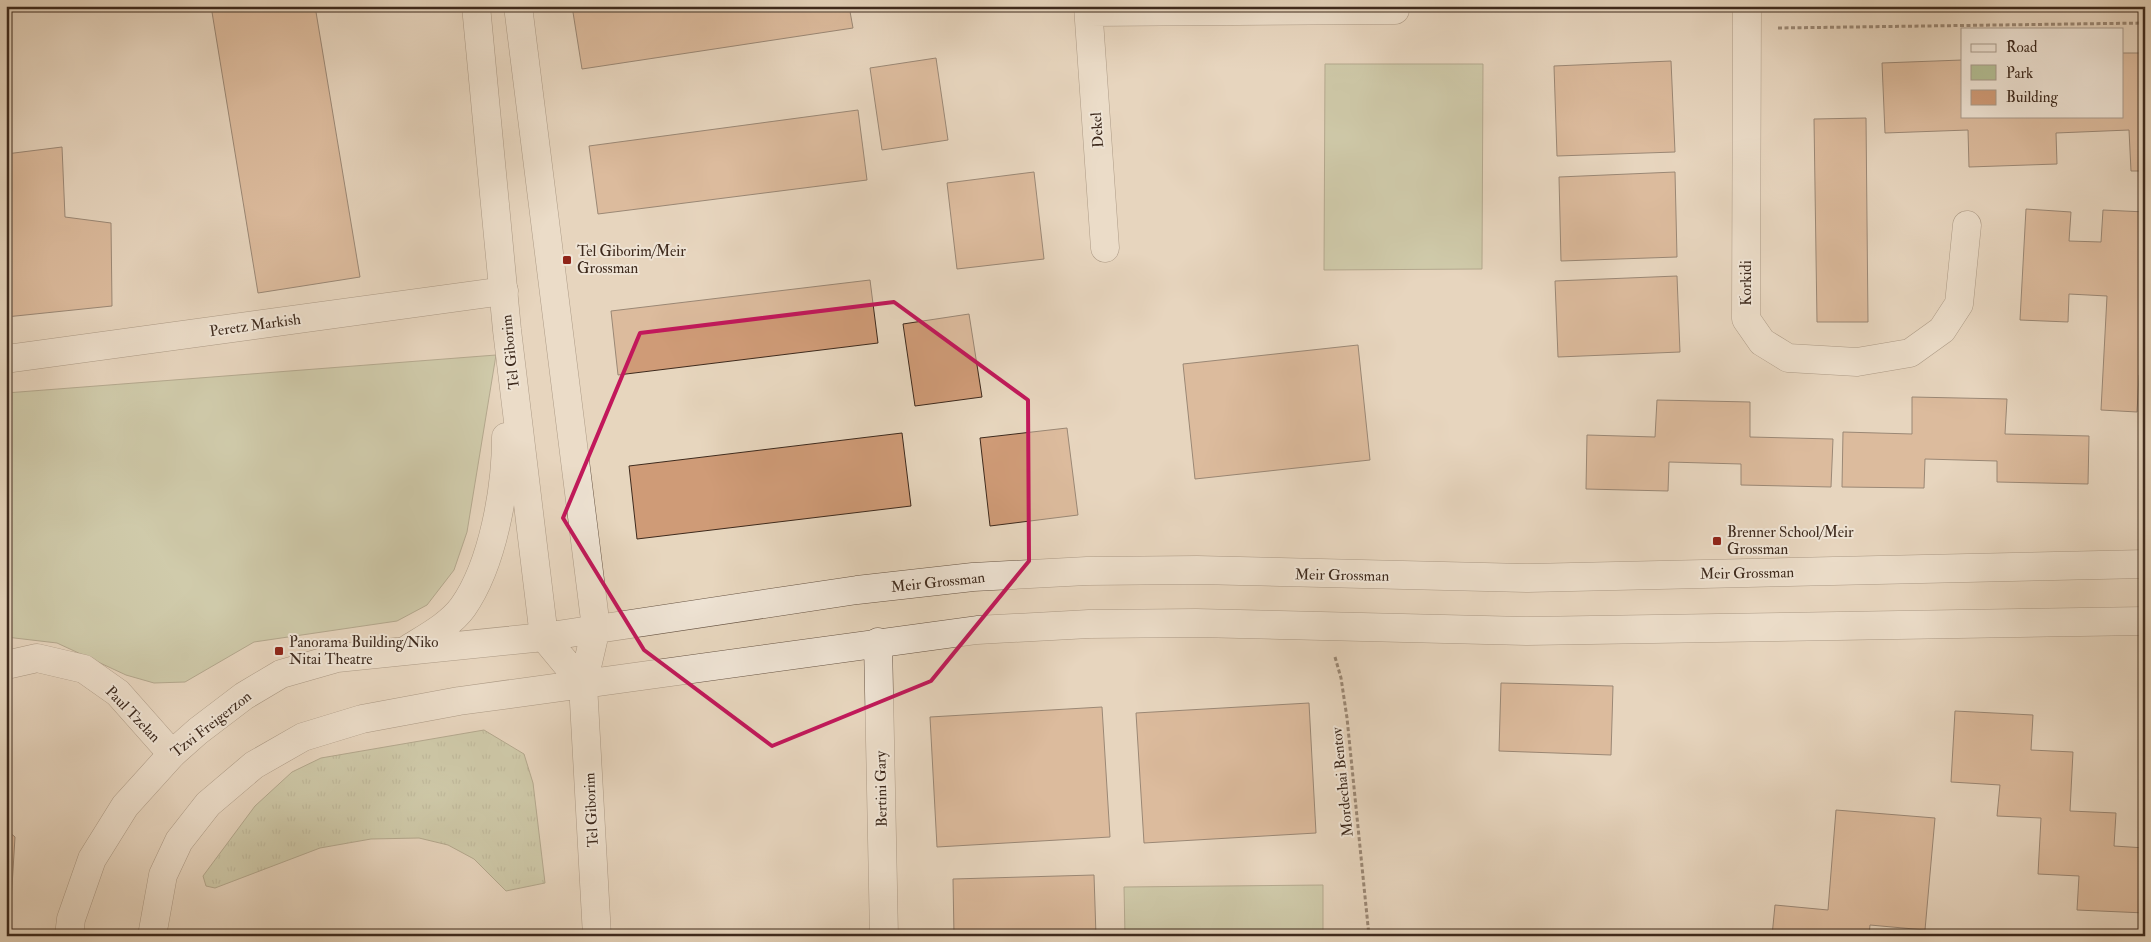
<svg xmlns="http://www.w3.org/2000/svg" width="2151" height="942" font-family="'IM FELL Double Pica',serif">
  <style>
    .grass { fill: url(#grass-tufts); stroke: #787458 }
    .park { fill: #b3be94; stroke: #787458 }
    .building { fill: #cf9b77; stroke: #3e2a1d }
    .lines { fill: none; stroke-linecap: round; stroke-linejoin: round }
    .minor-casing { stroke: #685545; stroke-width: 29 }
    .tertiary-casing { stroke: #685545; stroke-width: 29 }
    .path { stroke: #3e2a1d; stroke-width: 3; stroke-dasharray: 4 2.5; stroke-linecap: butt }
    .minor { stroke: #efe4d5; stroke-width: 28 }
    .tertiary { stroke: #efe4d5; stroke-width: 28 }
    .marked { fill: none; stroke: #c2185b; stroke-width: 4; stroke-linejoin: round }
    .poi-dot { fill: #8f2418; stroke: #efe4d5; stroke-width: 2 }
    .labels { text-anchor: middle; stroke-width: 4; stroke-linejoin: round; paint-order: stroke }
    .street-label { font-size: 15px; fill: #3e2a1d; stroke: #efe4d5 }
    .poi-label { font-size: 15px; fill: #3e2a1d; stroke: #efe4d5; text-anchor: start }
  </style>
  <defs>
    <pattern id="grass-tufts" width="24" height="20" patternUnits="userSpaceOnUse" patternTransform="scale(1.25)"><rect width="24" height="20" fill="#b3be94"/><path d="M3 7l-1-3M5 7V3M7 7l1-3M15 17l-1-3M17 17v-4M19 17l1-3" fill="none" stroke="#939b78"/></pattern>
  </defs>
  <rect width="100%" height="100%" fill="#e7d6be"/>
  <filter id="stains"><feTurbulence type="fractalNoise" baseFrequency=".004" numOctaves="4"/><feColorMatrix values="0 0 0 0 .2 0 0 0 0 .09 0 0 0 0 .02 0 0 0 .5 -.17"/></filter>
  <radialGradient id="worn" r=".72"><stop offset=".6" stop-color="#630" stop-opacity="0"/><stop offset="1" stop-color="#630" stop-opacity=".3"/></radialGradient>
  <path class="grass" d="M 484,730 L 524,754 L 533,783 L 545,883 L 506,891 L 474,859 L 448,845 L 419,838 L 371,839 L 320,848 L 215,888 L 206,886 L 203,876 L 255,806 L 292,772 L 321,758 Z"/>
  <path class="park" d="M 1325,64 L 1483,64 L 1482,269 L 1324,270 Z
    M 496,355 L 467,532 L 454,570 L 427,605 L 397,621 L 254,642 L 185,682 L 154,683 L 126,675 L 57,643 L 6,637 L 6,393 Z
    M 1323,885 L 1323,936 L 1125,936 L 1124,887 Z"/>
  <path class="building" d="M 211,6 L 315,6 L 360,277 L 258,293 Z
    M 572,6 L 849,6 L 853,28 L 582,69 Z
    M 2122,53 L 2140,53 L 2142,95 L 2145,95 L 2145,171 L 2131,171 L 2129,130 L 2056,133 L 2057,164 L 1969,167 L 1968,130 L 1885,133 L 1882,63 L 1962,60 L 1962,116 L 2122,116 Z
    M 936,58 L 948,140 L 882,150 L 870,68 Z
    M 1671,61 L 1675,152 L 1557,156 L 1554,66 Z
    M 858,110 L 867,180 L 598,214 L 589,146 Z
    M 1866,118 L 1868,322 L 1817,322 L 1814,119 Z
    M 62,147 L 65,217 L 111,223 L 112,306 L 6,317 L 6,154 Z
    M 1034,172 L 1044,259 L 957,269 L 947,183 Z
    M 1675,172 L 1677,257 L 1561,261 L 1559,177 Z
    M 2026,209 L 2071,212 L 2069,241 L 2101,242 L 2103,210 L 2145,212 L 2145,375 L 2139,375 L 2137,412 L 2101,410 L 2107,296 L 2069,294 L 2068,322 L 2020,320 Z
    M 1677,276 L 1680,352 L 1558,357 L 1555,281 Z
    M 870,280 L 878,343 L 618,375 L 611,311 Z
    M 969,314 L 982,397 L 915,406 L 903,324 Z
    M 1358,345 L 1370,460 L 1195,479 L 1183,364 Z
    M 1912,397 L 2007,399 L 2005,434 L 2089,436 L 2088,484 L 1997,482 L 1997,461 L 1925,459 L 1924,488 L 1842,487 L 1843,432 L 1912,434 Z
    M 1657,400 L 1750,402 L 1750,437 L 1833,439 L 1831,487 L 1741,485 L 1741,464 L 1669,462 L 1668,491 L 1586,489 L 1587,435 L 1655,437 Z
    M 1067,428 L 1078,515 L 990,526 L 980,438 Z
    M 902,433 L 911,506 L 637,539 L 629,466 Z
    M 1501,683 L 1613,686 L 1611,755 L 1499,751 Z
    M 1309,703 L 1316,833 L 1144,843 L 1136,713 Z
    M 1102,707 L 1110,837 L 937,847 L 930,717 Z
    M 1955,711 L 2033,715 L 2031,750 L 2073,752 L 2070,811 L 2116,813 L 2114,846 L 2145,848 L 2145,913 L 2077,910 L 2079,876 L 2038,874 L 2041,818 L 1997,816 L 2000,785 L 1951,782 Z
    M 1836,810 L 1935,818 L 1925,930 L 1870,925 L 1869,936 L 1772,936 L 1775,905 L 1828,910 Z
    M 6,829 L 15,837 L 9,936 L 6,936 Z
    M 1094,875 L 1096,936 L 954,936 L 953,879 Z"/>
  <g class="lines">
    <g class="minor-casing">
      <path id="minor" d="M 1088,6 L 1105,248
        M 1747,6 L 1746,319 L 1762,342 L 1788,358 L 1857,362 L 1910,353 L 1942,330 L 1959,304 L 1967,225
        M 1089,12 L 1395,10
        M 6,359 L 504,291
        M 878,642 L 884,936
        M 6,665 L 37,658 L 84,669 L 118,693 L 172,754"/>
    </g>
    <g class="tertiary-casing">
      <path id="tertiary" d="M 476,6 L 507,330 L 544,637 L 583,684
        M 518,6 L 596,628 L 583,684 L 597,936
        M 408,649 C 427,637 450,625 463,607 C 493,564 506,489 506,437
        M 69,936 L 71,919 L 92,859 L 125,806 L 172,754 L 198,731 L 244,696 L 281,674 L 337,658 L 544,637 L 857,590 L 973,577 L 1087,571 L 1197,570 L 1528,578 L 2145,564
        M 152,936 L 163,875 L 179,841 L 208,804 L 254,765 L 303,737 L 362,719 L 459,701 L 977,630 L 1089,624 L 1196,623 L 1528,631 L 2145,621"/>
    </g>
    <path class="path" d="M 1778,28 L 2145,23
      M 1335,657 L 1341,678 L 1347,718 L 1369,936"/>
    <use href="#minor" class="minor"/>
    <use href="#tertiary" class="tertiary"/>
  </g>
  <path d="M0 0H2151V942H0ZM 894,302 L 1028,400 L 1029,561 L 931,681 L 772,746 L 644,650 L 563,518 L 640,333 Z" fill="#e7d6be" fill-opacity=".55" fill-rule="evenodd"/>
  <path class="marked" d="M 894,302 L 1028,400 L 1029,561 L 931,681 L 772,746 L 644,650 L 563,518 L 640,333 Z"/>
  <g class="poi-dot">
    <rect x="562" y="255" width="10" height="10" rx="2.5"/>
    <rect x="1712" y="536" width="10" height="10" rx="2.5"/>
    <rect x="274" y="646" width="10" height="10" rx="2.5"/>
  </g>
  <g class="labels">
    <g class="street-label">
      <text transform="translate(1097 130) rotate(-94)" y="5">Dekel</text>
      <text transform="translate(1746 283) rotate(-90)" y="5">Korkidi</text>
      <text transform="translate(255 325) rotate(-8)" y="5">Peretz Markish</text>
      <text transform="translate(510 352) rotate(-96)" y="5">Tel Giborim</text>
      <text transform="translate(1747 573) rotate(-1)" y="5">Meir Grossman</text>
      <text transform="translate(1342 575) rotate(1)" y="5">Meir Grossman</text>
      <text transform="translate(938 582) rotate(-6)" y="5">Meir Grossman</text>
      <text transform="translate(133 714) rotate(46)" y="5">Paul Tzelan</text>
      <text transform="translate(211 724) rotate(-38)" y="5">Tzvi Freigerzon</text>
      <text transform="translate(1342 782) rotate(-96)" y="5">Mordechai Bentov</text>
      <text transform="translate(881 789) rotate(-91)" y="5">Bertini Gary</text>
      <text transform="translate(591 810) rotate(-93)" y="5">Tel Giborim</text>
    </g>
    <g class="poi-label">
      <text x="577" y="256">Tel Giborim/Meir<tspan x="577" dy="17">Grossman</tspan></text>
      <text x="1727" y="537">Brenner School/Meir<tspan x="1727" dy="17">Grossman</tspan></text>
      <text x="289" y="647">Panorama Building/Niko<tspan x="289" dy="17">Nitai Theatre</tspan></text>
    </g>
  </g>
  <rect width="2151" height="942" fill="none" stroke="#e7d6be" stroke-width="25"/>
  <rect x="8" y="8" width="2136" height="927" fill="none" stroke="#3e2a1d" stroke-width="2.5"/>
  <rect x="12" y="12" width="2126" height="917" fill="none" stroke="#3e2a1d"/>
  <rect x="1961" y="28" width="162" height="90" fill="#efe4d5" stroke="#a89a8b"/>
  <rect x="1971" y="44" width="25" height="8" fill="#efe4d5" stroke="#a89a8b"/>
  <text x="2006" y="52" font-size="15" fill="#3e2a1d">Road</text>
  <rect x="1971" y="65" width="25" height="15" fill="#b3be94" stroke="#a89a8b"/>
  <text x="2006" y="78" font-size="15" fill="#3e2a1d">Park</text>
  <rect x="1971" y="90" width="25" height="15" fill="#cf9b77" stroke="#a89a8b"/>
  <text x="2006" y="102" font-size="15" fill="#3e2a1d">Building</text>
  <rect width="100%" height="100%" filter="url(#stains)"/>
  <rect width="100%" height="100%" fill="url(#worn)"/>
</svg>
